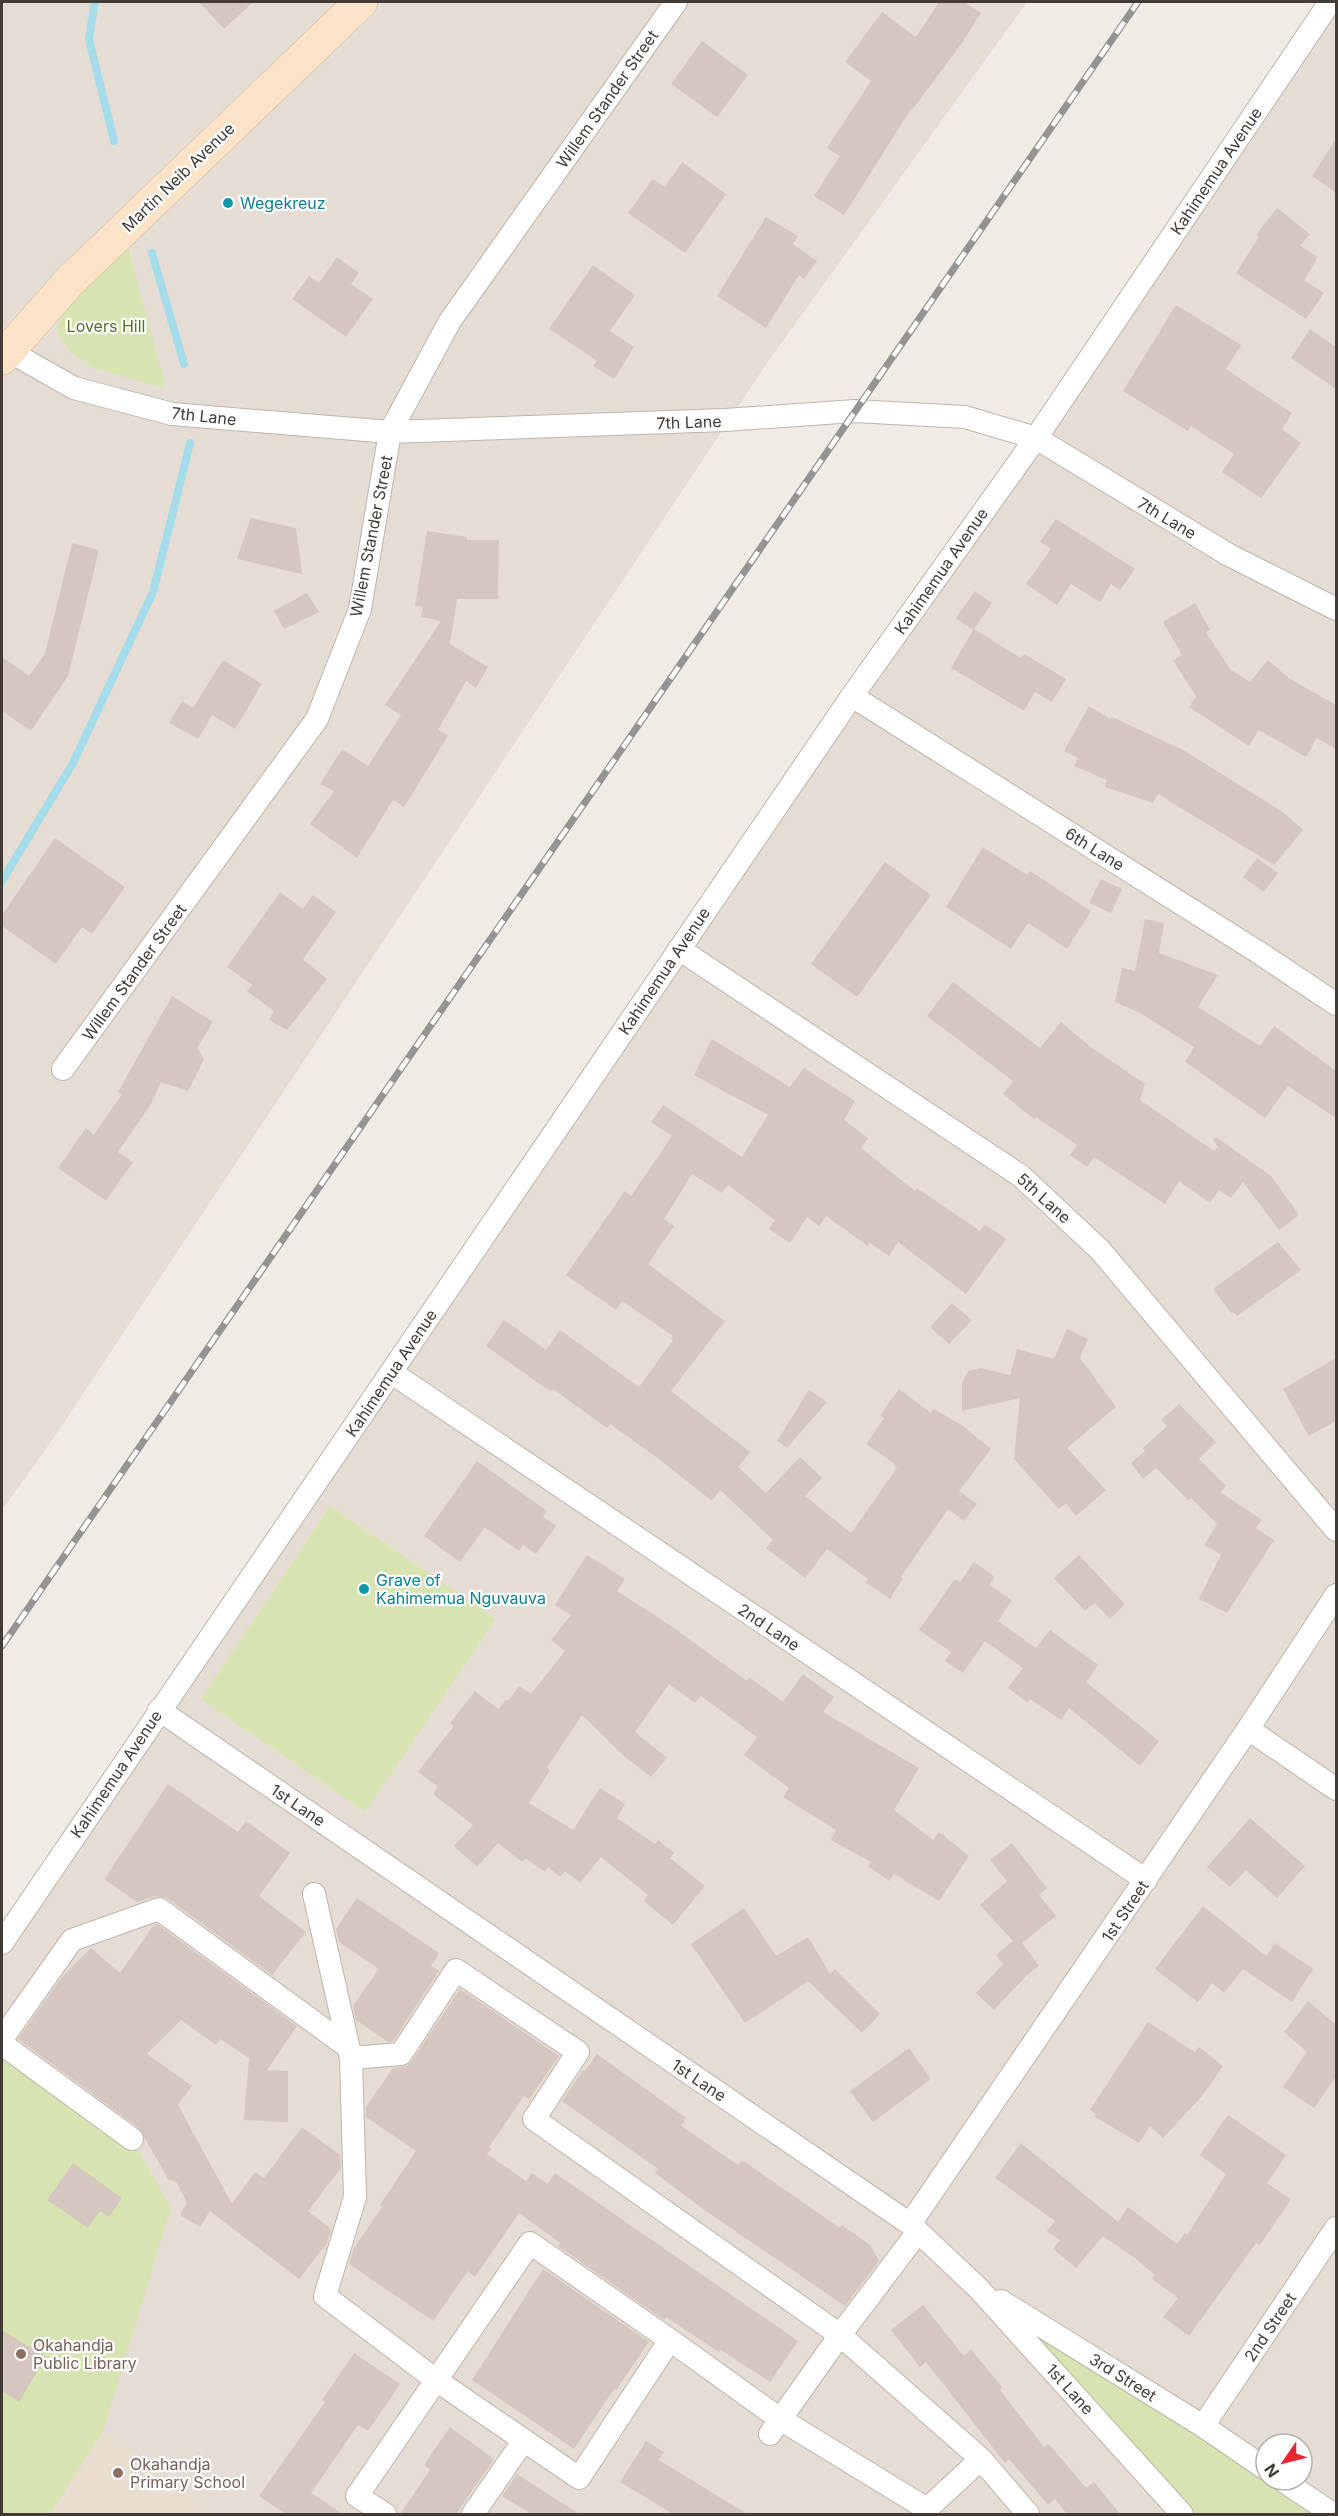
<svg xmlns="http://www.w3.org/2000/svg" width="1338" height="2516" font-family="Inter,sans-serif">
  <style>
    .residential { fill: #e5dcd4; fill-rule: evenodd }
    .education { fill: #e9ddd0 }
    .green { fill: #d7e3b1 }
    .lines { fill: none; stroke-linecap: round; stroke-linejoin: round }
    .stream { stroke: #a5dcea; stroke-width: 8 }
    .building { fill: #d5c7bf }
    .street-casing { stroke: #bfb4ac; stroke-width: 24 }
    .secondary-casing { stroke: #d1b79a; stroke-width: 34 }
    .street { stroke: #fff; stroke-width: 22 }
    .secondary { stroke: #fae3c6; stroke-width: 33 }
    .rail-casing { stroke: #949494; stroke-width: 7 }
    .rail { stroke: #fff; stroke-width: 4.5; stroke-dasharray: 14; stroke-linecap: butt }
    .culture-dot { fill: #0f9aa8; stroke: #fff; stroke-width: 2 }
    .education-dot { fill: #8d6e63; stroke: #fff; stroke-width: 2 }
    .labels { text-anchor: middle; stroke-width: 4.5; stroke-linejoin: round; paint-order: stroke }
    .street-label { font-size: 16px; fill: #433b35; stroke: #fff }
    .culture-label { font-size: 16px; fill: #0d838f; stroke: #fff; text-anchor: start }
    .park-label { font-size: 16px; fill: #55702d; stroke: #fff }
    .education-label { font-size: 16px; fill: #785e54; stroke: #fff; text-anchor: start }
  </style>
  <rect width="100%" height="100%" fill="#f1ebe5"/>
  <path class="residential" d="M 2,2 L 1027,2 L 767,363 L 53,1439 L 2,1510 Z
    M 1336,2 L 1336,2514 L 2,2514 L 2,1943 ZM 1266,2444 L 1302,2444 L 1302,2480 L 1266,2480 Z"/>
  <path class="education" d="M 103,2431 L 217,2514 L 50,2514 Z"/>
  <path class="green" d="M 128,248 L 166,388 L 93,368 L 69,351 L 56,330 C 70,295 101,273 128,248 Z
    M 330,1506 L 496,1619 L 365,1812 L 201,1699 Z
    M 2,2044 L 132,2139 L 171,2208 L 103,2431 L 50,2514 L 2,2514 Z
    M 978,2288 L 1266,2480 L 1282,2480 L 1333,2514 L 1182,2514 Z"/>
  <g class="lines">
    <path class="stream" d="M 95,2 L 89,39 L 114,141
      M 152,253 L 184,364
      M 2,881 L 73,763 L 153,592 L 190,443"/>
  </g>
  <path class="building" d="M 199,2 L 253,2 L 224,29 Z
    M 939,2 L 964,2 L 981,13 L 962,43 L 912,110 L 911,109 L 844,215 L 814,196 L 840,156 L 827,148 L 871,81 L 845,62 L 882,12 L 916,37 Z
    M 702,41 L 748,75 L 717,117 L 671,84 Z
    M 1336,139 L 1336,193 L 1312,176 Z
    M 682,162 L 726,194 L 685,253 L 628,213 L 653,179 L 665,187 Z
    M 1277,208 L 1310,234 L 1300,246 L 1318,257 L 1304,280 L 1324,293 L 1306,319 L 1236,273 L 1259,237 L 1256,235 Z
    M 766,217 L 798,236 L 793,244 L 817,261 L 804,279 L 799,275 L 766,328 L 717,296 Z
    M 337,257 L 359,273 L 351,284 L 373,299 L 346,337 L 292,299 L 309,276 L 319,283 Z
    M 593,265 L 635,295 L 610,331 L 634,347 L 614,379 L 593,366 L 597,361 L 549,329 Z
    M 1176,305 L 1241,345 L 1226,369 L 1292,413 L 1282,429 L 1301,443 L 1261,498 L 1222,472 L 1234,454 L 1191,426 L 1188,431 L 1123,391 Z
    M 1310,329 L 1336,347 L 1336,389 L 1291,358 Z
    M 251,518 L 296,528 L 302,574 L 237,559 Z
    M 1056,519 L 1135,569 L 1120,590 L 1111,584 L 1100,602 L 1071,584 L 1057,605 L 1026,584 L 1051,549 L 1040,542 Z
    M 427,531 L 467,537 L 467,540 L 499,540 L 498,599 L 457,599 L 450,644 L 488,667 L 476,688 L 466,681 L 438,730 L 448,736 L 404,807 L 393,800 L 357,858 L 310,824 L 334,791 L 320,784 L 342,749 L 368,766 L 401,715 L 385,705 L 441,621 L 421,617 L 423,607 L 415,606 Z
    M 72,543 L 99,550 L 68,676 L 31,731 L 2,711 L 2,657 L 29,676 L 45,654 Z
    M 975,591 L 992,603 L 974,629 L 1021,658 L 1024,654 L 1066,679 L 1052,702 L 1035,692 L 1024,711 L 951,668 L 973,630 L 956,618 Z
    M 307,593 L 319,612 L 284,629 L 274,611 Z
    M 1195,603 L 1210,630 L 1206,632 L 1230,669 L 1250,682 L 1268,660 L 1290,679 L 1336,705 L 1336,749 L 1317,738 L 1306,757 L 1259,730 L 1249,746 L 1189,707 L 1196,696 L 1173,661 L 1182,655 L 1163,622 Z
    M 223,660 L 262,684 L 235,729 L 212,715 L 198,739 L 169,723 L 182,701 L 193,708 Z
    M 1089,706 L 1110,719 L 1112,717 L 1183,750 L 1283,812 L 1303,830 L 1274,865 L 1158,794 L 1153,803 L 1105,787 L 1107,780 L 1074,766 L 1078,758 L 1064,751 Z
    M 55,838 L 125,887 L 92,934 L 82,927 L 56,964 L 2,926 L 2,915 Z
    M 983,847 L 1027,875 L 1030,871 L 1091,911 L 1067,949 L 1028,923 L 1011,949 L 946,907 Z
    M 1257,858 L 1278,873 L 1264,892 L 1243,877 Z
    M 885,862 L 931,895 L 857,997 L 811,964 Z
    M 1101,879 L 1122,889 L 1111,913 L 1089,903 Z
    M 280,892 L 303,909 L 313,895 L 336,912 L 303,959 L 327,979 L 287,1030 L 269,1020 L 274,1011 L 247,991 L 252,985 L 227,967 Z
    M 1145,919 L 1164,923 L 1159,953 L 1218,975 L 1198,1007 L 1260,1046 L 1274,1026 L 1336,1071 L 1336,1118 L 1288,1086 L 1265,1118 L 1185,1062 L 1194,1047 L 1140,1013 L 1115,1002 L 1122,968 L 1135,971 Z
    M 953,982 L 1040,1048 L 1061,1022 L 1092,1048 L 1145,1084 L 1140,1100 L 1214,1151 L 1218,1147 L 1213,1140 L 1216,1137 L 1271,1176 L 1299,1215 L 1279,1230 L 1243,1182 L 1231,1198 L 1219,1190 L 1210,1203 L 1179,1181 L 1165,1204 L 1094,1157 L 1087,1167 L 1070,1155 L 1077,1145 L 1036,1117 L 1034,1119 L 1003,1094 L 1013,1081 L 927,1016 Z
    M 172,996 L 213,1022 L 197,1048 L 204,1059 L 188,1091 L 161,1082 L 151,1104 L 118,1152 L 133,1162 L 106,1201 L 58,1168 L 86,1128 L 94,1135 L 122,1094 L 118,1092 Z
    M 712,1039 L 790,1087 L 804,1068 L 855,1101 L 844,1120 L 868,1138 L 861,1148 L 915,1191 L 917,1188 L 980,1231 L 985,1224 L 1006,1239 L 966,1294 L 898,1242 L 889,1256 L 870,1243 L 868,1246 L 826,1216 L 819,1226 L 807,1217 L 790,1243 L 769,1229 L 775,1220 L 728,1185 L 722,1193 L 692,1174 L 664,1219 L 674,1226 L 648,1264 L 725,1321 L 671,1391 L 750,1452 L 738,1467 L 766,1493 L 800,1457 L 822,1478 L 805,1496 L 851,1533 L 897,1468 L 893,1465 L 895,1464 L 866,1444 L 884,1418 L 880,1415 L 899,1389 L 931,1413 L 934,1409 L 963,1426 L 991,1449 L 959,1491 L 977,1504 L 964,1521 L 948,1509 L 901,1577 L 903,1578 L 890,1599 L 866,1583 L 868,1579 L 827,1549 L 805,1578 L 766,1548 L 773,1540 L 720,1490 L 712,1501 L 659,1459 L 610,1424 L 607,1428 L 553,1389 L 551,1392 L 486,1346 L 504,1320 L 546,1350 L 560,1330 L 639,1387 L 673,1340 L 671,1339 L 673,1336 L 622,1301 L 616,1310 L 566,1275 L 625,1191 L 631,1196 L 672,1136 L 651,1122 L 663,1105 L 742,1157 L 768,1115 L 694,1075 Z
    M 1278,1242 L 1301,1270 L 1237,1316 L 1233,1312 L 1231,1313 L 1213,1289 Z
    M 952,1303 L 972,1320 L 949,1344 L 930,1327 Z
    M 1067,1329 L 1088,1339 L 1080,1358 L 1116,1407 L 1067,1448 L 1106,1490 L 1076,1516 L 1066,1503 L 1059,1509 L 1014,1459 L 1020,1398 L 962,1411 L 962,1383 L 968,1371 L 981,1368 L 1010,1375 L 1017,1349 L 1054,1359 Z
    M 1336,1358 L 1336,1421 L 1309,1436 L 1283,1389 Z
    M 809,1390 L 827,1402 L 787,1448 L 777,1441 Z
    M 1179,1404 L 1216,1442 L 1199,1459 L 1226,1486 L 1220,1492 L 1262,1520 L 1256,1528 L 1274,1540 L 1227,1613 L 1199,1599 L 1221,1555 L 1204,1545 L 1217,1524 L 1191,1498 L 1188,1500 L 1156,1468 L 1143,1479 L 1131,1463 L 1145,1451 L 1143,1448 L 1167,1426 L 1161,1420 Z
    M 477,1461 L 547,1511 L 543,1517 L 556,1526 L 536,1554 L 523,1545 L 519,1551 L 485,1527 L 460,1562 L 424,1536 Z
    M 587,1555 L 625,1579 L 617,1591 L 671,1626 L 747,1681 L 749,1677 L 783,1702 L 803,1674 L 834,1697 L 823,1712 L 919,1768 L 894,1810 L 933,1840 L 939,1832 L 969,1856 L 939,1901 L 894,1874 L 889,1881 L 868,1866 L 871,1862 L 831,1840 L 836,1830 L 783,1797 L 789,1788 L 744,1755 L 757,1737 L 701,1696 L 695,1703 L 669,1684 L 635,1732 L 667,1758 L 651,1777 L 625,1757 L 582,1715 L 547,1767 L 550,1770 L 529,1803 L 573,1830 L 600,1788 L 625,1804 L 617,1818 L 655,1844 L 658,1840 L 674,1853 L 670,1858 L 705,1886 L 673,1925 L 644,1901 L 648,1895 L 601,1857 L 580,1883 L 565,1871 L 560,1877 L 548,1867 L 545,1872 L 525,1858 L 522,1862 L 498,1843 L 477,1867 L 454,1846 L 473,1825 L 433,1794 L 438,1787 L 418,1772 L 454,1726 L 450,1723 L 475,1691 L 498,1709 L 506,1700 L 508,1701 L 519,1686 L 531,1694 L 565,1651 L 551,1640 L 571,1615 L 555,1605 Z
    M 1079,1555 L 1125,1604 L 1110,1619 L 1095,1603 L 1085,1611 L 1054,1578 Z
    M 974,1562 L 995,1577 L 989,1585 L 1012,1600 L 998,1621 L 1036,1648 L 1050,1630 L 1098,1665 L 1086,1682 L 1159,1741 L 1140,1766 L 1069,1708 L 1061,1720 L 1030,1699 L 1028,1703 L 1008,1688 L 1023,1668 L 985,1641 L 963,1673 L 945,1661 L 951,1652 L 919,1630 L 955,1579 L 960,1582 Z
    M 168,1784 L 238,1832 L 246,1821 L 290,1853 L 259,1896 L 306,1932 L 272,1975 L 167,1898 L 155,1896 L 137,1902 L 104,1879 Z
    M 1250,1818 L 1305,1866 L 1277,1898 L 1246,1870 L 1230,1887 L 1207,1867 Z
    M 1012,1843 L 1047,1888 L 1039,1895 L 1056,1916 L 1022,1943 L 1039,1966 L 1027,1975 L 994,2010 L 976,1993 L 1003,1964 L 996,1955 L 1013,1941 L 980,1905 L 1007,1881 L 990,1860 Z
    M 357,1898 L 439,1953 L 431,1966 L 439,1971 L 393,2041 L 388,2042 L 356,2020 L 353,2006 L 379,1969 L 339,1942 L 336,1929 Z
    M 1203,1906 L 1266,1956 L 1275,1943 L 1313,1969 L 1292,2002 L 1243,1969 L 1224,1993 L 1212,1983 L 1198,2002 L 1155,1969 Z
    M 744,1908 L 776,1956 L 808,1937 L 830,1974 L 835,1969 L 880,2014 L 862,2033 L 808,1981 L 745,2023 L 691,1944 Z
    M 157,1924 L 297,2026 L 267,2070 L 288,2071 L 288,2122 L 244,2120 L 249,2058 L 220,2039 L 216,2045 L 181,2020 L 147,2054 L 192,2086 L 178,2105 L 232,2204 L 255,2172 L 264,2178 L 302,2127 L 340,2155 L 341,2168 L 308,2211 L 331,2229 L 327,2243 L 299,2279 L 210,2211 L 200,2227 L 180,2215 L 187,2203 L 177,2183 L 168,2179 L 139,2128 L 18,2039 L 63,1976 L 91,1948 L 120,1973 L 153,1926 Z
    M 460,1989 L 559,2056 L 529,2099 L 524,2096 L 489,2147 L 491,2149 L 487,2154 L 526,2181 L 532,2173 L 548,2184 L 555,2173 L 798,2341 L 770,2382 L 721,2350 L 719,2352 L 666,2317 L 664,2320 L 558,2246 L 560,2243 L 519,2213 L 475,2277 L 468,2271 L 433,2321 L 349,2264 L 354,2248 L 382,2207 L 380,2205 L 416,2151 L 366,2117 L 366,2107 L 393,2068 L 407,2066 L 412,2061 Z
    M 1308,2001 L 1336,2025 L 1336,2076 L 1314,2108 L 1283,2087 L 1307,2052 L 1284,2032 Z
    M 1148,2022 L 1195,2052 L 1199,2047 L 1223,2066 L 1202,2096 L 1163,2138 L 1150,2126 L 1139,2143 L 1094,2116 L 1096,2114 L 1090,2110 Z
    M 909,2048 L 931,2079 L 873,2122 L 850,2091 Z
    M 597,2054 L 686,2118 L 681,2126 L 738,2165 L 742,2160 L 840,2228 L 842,2225 L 870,2245 L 879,2261 L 845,2306 L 706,2211 L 655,2173 L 658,2169 L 562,2101 L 583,2070 L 585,2071 Z
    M 1228,2115 L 1286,2155 L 1267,2183 L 1291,2199 L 1260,2245 L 1256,2243 L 1189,2336 L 1163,2317 L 1178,2298 L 1152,2279 L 1155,2275 L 1135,2258 L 1103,2236 L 1076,2268 L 1053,2249 L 1060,2240 L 1047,2231 L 1055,2221 L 995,2178 L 1021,2143 L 1118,2222 L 1128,2207 L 1177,2244 L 1185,2233 L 1187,2235 L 1226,2174 L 1200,2155 Z
    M 73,2163 L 122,2198 L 109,2217 L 100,2211 L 88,2228 L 47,2200 Z
    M 543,2269 L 649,2342 L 616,2390 L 614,2389 L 574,2449 L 472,2380 Z
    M 923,2305 L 964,2356 L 971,2349 L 1002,2387 L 1000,2390 L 1044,2447 L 1049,2444 L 1086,2488 L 1094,2482 L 1120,2514 L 1067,2514 L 1055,2499 L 1048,2505 L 1009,2459 L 1005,2463 L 926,2362 L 920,2367 L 891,2330 Z
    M 2,2330 L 46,2357 L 19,2402 L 2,2391 Z
    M 354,2353 L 400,2384 L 368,2431 L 358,2425 L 311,2493 L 343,2514 L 286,2514 L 259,2496 L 325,2402 L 322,2400 Z
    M 450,2427 L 494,2459 L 456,2514 L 400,2514 L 430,2470 L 424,2465 Z
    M 646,2441 L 664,2452 L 659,2460 L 747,2514 L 673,2514 L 620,2482 Z
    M 517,2474 L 579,2514 L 531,2514 L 502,2496 Z"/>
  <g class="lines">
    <g class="street-casing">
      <path id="street" d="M 7,350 L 74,388 L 172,414 L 390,432 L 725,420 L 855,411 L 965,417 L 1036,438 L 1229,555 L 1336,609
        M 852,696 L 1258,952 L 1336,1004
        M 679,949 L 1021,1176 L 1100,1250 L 1336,1530
        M 63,1069 L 317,719 L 360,609 L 390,432 L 450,321 L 676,2
        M 392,1373 L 1146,1880
        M 159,1710 L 910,2224 L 978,2288 L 1182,2514
        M 1248,1729 L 1336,1789
        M 314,1894 L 351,2058 L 355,2197 L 325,2296 L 436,2380 L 579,2478 L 670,2340 L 780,2419 L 927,2509 L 981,2459
        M 2,1943 L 852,696 L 1036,438 L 1330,2
        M 2,2039 L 72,1940 L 159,1909 L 348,2047
        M 2,2044 L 132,2139
        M 351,2058 L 401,2054 L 456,1970 L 578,2052 L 534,2119 L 840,2335 L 981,2459 L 1028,2514
        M 910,2224 L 1248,1729 L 1336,1595
        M 1001,2301 L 1203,2426 L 1266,2469
        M 1203,2426 L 1336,2228
        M 770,2434 L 840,2335 L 918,2232
        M 1282,2480 L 1333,2514
        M 385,2514 L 357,2496 L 530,2243 L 670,2340
        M 473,2514 L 524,2440"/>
    </g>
    <g class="secondary-casing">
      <path id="secondary" d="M 2,358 L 69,282 L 361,2"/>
    </g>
    <use href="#street" class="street"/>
    <use href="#secondary" class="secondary"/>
    <g class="rail-casing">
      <path id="rail" d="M 2,1646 L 1138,2"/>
    </g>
    <use href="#rail" class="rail"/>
  </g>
  <g class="culture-dot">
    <circle cx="228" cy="203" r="6"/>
    <circle cx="364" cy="1589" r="6"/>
  </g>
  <g class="education-dot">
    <circle cx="21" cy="2354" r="6"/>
    <circle cx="118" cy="2473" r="6"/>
  </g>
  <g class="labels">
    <g class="street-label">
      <text transform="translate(607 99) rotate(-55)" y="6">Willem Stander Street</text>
      <text transform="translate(1216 171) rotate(-56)" y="6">Kahimemua Avenue</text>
      <text transform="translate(178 177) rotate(-44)" y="6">Martin Neib Avenue</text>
      <text transform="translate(204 416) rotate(6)" y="6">7th Lane</text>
      <text transform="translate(689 422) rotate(-2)" y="6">7th Lane</text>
      <text transform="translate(1167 518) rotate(31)" y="6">7th Lane</text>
      <text transform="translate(371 536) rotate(-79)" y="6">Willem Stander Street</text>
      <text transform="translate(941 571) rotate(-55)" y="6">Kahimemua Avenue</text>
      <text transform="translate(1095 849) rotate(32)" y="6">6th Lane</text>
      <text transform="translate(664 971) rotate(-56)" y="6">Kahimemua Avenue</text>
      <text transform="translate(134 972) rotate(-54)" y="6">Willem Stander Street</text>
      <text transform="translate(1044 1198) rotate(42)" y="6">5th Lane</text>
      <text transform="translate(391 1373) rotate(-56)" y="6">Kahimemua Avenue</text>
      <text transform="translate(769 1627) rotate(34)" y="6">2nd Lane</text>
      <text transform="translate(116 1774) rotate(-56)" y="6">Kahimemua Avenue</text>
      <text transform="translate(298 1805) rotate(34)" y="6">1st Lane</text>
      <text transform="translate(1125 1911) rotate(-56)" y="6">1st Street</text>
      <text transform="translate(699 2080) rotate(34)" y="6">1st Lane</text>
      <text transform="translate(1270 2327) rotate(-56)" y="6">2nd Street</text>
      <text transform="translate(1123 2377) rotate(32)" y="6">3rd Street</text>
      <text transform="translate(1070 2389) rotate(48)" y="6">1st Lane</text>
    </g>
    <g class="culture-label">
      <text x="240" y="209">Wegekreuz</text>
      <text x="376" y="1586">Grave of<tspan x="376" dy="18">Kahimemua Nguvauva</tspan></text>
    </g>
    <g class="park-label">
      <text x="106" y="332">Lovers Hill</text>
    </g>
    <g class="education-label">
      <text x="33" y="2351">Okahandja<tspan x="33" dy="18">Public Library</tspan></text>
      <text x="130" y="2470">Okahandja<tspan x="130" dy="18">Primary School</tspan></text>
    </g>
  </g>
  <rect width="1338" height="2516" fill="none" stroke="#433b35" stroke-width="6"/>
  <g transform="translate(1284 2462) rotate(235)"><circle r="28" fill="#ffffff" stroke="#b4b1ae" stroke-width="1.5"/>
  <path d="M0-4.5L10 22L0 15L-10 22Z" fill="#e92430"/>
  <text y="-9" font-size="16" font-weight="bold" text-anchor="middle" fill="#433b35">N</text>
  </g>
</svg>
